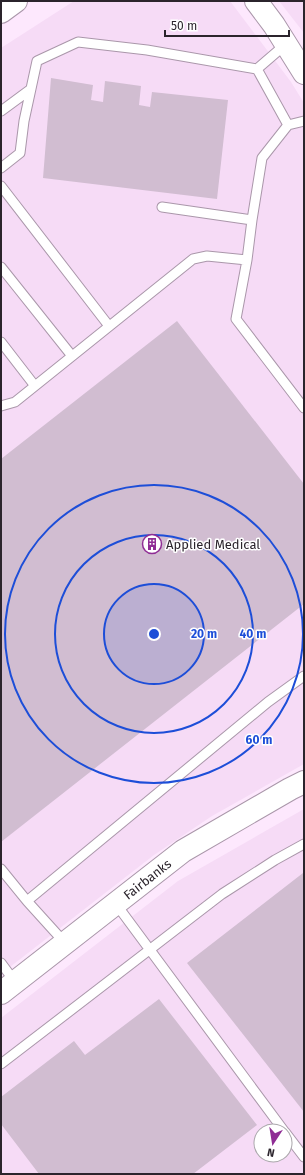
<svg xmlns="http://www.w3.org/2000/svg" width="305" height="1175" font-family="'Fira Sans',sans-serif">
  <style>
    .built { fill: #f6dbf6; fill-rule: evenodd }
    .building { fill: #d1bdd1 }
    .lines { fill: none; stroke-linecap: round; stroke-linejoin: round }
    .lane-casing { stroke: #aa97aa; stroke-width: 11 }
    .secondary-casing { stroke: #aa97aa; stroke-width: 24 }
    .primary-casing { stroke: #aa97aa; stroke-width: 24 }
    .lane { stroke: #fff; stroke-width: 9 }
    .secondary { stroke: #fff; stroke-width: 22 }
    .primary { stroke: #fff; stroke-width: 22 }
    .ring { fill: none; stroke: #1d4ed8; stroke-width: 2 }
    .labels { text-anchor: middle; stroke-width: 3; stroke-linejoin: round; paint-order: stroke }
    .poi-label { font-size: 13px; fill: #2b242c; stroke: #fff; text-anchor: start }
    .street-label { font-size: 13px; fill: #2b242c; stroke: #fff }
    .centre { fill: #1d4ed8; stroke: #fff; stroke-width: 2 }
    .ring-label { font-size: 12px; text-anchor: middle; font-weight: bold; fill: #1d4ed8; stroke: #fff; stroke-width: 3; stroke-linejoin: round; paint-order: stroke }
  </style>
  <rect width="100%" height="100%" fill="#fde8fd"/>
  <path class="built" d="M 74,1 L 230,1 L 291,82 L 304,103 L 304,764 L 212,816 L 154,855 L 1,974 L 1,48 Z
    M 279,1 L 304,1 L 304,33 Z
    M 304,809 L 304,1174 L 1,1174 L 1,1018 L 178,881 ZM 261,1131 L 285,1131 L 285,1155 L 261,1155 Z"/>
  <path class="building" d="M 51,78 L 93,85 L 91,100 L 103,102 L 105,81 L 141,86 L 139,105 L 150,107 L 152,92 L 228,100 L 217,199 L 43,178 Z
    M 177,321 L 304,484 L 304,604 L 1,842 L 1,459 Z
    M 303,873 L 304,874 L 304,1112 L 187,963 Z
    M 159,999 L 257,1125 L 193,1174 L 39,1174 L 1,1124 L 1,1097 L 74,1041 L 85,1055 Z"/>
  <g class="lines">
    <g class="lane-casing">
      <path id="lane" d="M 257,69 L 288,125 L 304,121
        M 1,111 L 31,89
        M 288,125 L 262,158 L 252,220 L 247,260 L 236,319 L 304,408
        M 1,168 L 20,153 L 24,121 L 37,61 L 78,42 L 147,50 L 257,69 L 286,44
        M 1,186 L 109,326
        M 162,207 L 252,220
        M 1,267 L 72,356
        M 1,342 L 35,386
        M 1,406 L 15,402 L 193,259 L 207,256 L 247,260
        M 1,869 L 27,901
        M 116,904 L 284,1131
        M 65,943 L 27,901 L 268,702 L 304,676
        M 1,963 L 15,982
        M 1,1064 L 222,894 L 275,860 L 304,844
        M 285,1132 L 304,1157"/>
    </g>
    <g class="secondary-casing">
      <path id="secondary" d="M 256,1 L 274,25 L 304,73
        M 1,993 L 183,851 L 290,789 L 304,782"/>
    </g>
    <g class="primary-casing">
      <path id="primary" d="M 1,12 L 16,1"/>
    </g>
    <use href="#lane" class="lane"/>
    <use href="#secondary" class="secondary"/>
    <use href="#primary" class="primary"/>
  </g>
  <circle cx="154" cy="634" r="50" fill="#1d4ed8" fill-opacity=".12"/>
  <g class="ring">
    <circle cx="154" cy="634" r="50"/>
    <circle cx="154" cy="634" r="99"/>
    <circle cx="154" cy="634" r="149"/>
  </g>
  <defs>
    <g id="building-ring" transform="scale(1)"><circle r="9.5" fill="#fff" stroke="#8f2d95" stroke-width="1.5"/><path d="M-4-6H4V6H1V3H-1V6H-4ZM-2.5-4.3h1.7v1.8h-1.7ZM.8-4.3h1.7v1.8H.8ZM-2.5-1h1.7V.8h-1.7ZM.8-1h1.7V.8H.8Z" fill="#8f2d95"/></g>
  </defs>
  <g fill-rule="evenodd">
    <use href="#building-ring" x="152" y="544"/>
  </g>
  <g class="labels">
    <g class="poi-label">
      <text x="166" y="549">Applied Medical</text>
    </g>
    <g class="street-label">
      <text transform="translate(147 879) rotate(-38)" y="5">Fairbanks</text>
    </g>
  </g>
  <circle cx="154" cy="634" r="6" class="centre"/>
  <g class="ring-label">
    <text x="204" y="638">20 m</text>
    <text x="253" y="638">40 m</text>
    <text x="259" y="744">60 m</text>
  </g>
  <rect width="305" height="1175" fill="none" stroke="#2b242c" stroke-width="4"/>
  <g transform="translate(273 1143) rotate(192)"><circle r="19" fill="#ffffff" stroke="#aaa7ab"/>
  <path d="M0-3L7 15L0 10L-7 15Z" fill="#8f2d95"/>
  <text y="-6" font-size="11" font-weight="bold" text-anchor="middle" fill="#2b242c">N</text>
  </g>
  <path d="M165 30v6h124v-6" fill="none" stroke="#2b242c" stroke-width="2"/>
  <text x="171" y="30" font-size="12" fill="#2b242c" stroke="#ffffff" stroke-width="3" paint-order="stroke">50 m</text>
</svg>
